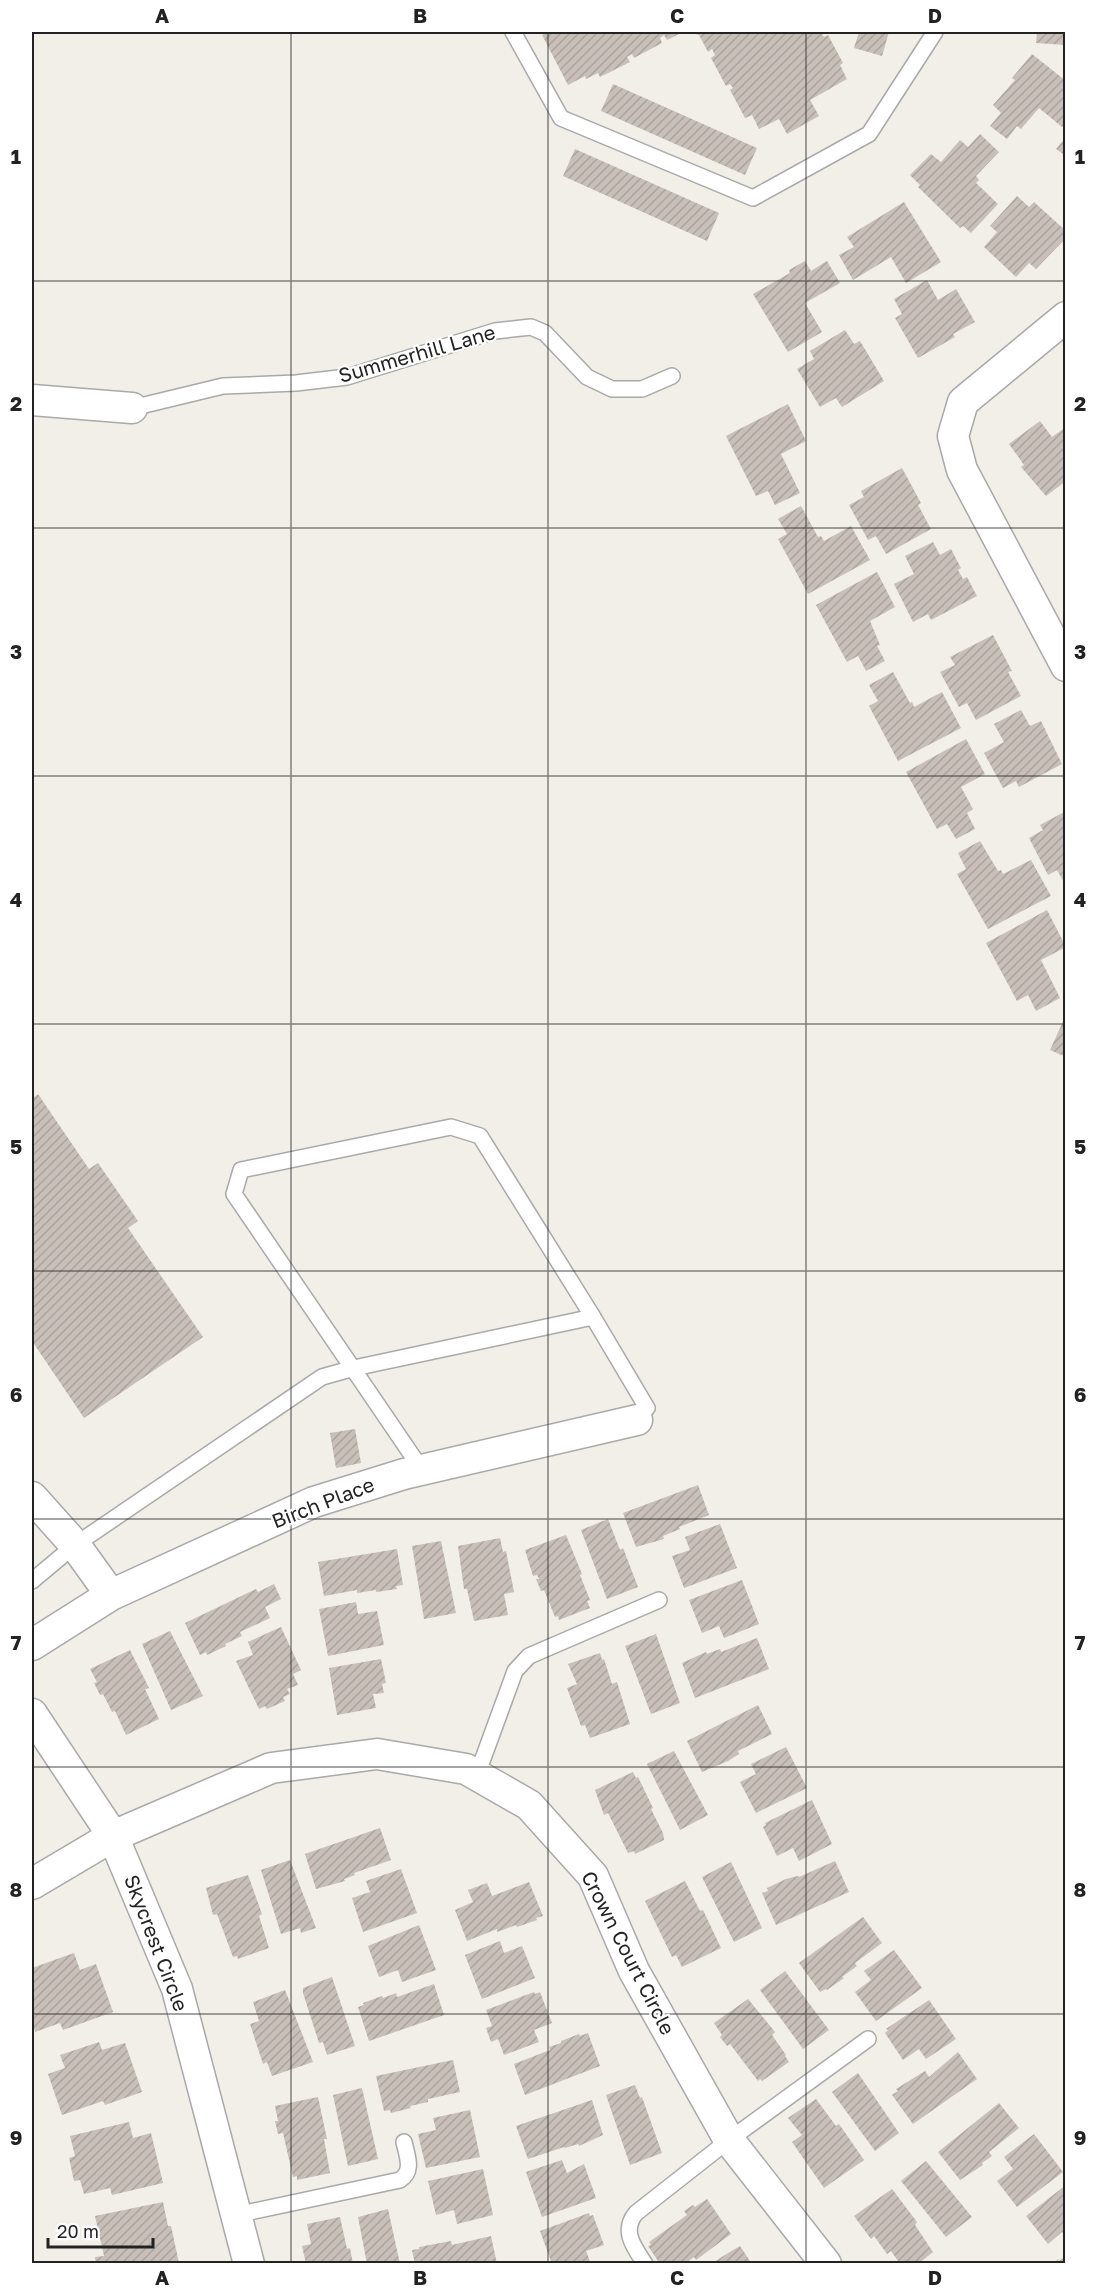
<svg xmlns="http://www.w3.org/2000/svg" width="1097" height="2295" font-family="'Golos Text',sans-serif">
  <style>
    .building { fill: url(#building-hatch) }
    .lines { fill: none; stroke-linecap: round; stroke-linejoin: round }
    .service-casing { stroke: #a9a9a9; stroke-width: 18 }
    .minor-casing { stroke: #a9a9a9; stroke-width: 33 }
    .service { stroke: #fff; stroke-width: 15 }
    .minor { stroke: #fff; stroke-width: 30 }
    .grid { fill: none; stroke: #222; stroke-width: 1.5; stroke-opacity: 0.55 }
    .labels { text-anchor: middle; stroke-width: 4.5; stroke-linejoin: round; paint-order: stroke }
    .street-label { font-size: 20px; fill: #222; stroke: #fff }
    .neatline { fill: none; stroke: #222; stroke-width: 2 }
    .grid-label { font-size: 20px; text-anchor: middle; font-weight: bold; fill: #222 }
  </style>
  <defs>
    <pattern id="building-hatch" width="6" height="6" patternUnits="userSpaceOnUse" patternTransform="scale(1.5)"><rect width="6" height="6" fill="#c7bfb8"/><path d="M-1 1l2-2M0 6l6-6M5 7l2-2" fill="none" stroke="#aba49e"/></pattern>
  </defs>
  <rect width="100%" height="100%" fill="#f2efe9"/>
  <path class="building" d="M 548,32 L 683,32 L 667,40 L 664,35 L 660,38 L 662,43 L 634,58 L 632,54 L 627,57 L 630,62 L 600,77 L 598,73 L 586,79 L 585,76 L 568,85 L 542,35 Z
    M 687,32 L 821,32 L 824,37 L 828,35 L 843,63 L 840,65 L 847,79 L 810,100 L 819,116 L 787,134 L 779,119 L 759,129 L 752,115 L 745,118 L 730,90 L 733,88 L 730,84 L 726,86 L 711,58 L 715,55 L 712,49 L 708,52 L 699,35 Z
    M 859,32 L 889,32 L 882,56 L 854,48 Z
    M 1037,32 L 1066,32 L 1066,45 L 1036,43 Z
    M 1032,54 L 1066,81 L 1066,122 L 1062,127 L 1039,108 L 1021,129 L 1017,126 L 1007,139 L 990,126 L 1001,113 L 993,105 L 1015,80 L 1012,78 Z
    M 613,84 L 757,148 L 745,175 L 601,111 Z
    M 980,134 L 999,152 L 976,176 L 979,180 L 976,183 L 998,204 L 971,233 L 963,226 L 960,228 L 918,187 L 920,185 L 910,175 L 931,154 L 941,162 L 960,140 L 968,147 Z
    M 1066,137 L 1066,156 L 1056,149 Z
    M 575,149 L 719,213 L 707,241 L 563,176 Z
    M 1017,196 L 1029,207 L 1034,202 L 1066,231 L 1066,238 L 1036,269 L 1029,263 L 1016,277 L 984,247 L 997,232 L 990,226 Z
    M 904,202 L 941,262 L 906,283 L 891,257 L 853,280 L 839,255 L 854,247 L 847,237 Z
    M 805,261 L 811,271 L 827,261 L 840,283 L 805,303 L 822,332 L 788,352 L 753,294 L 790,273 L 789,270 Z
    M 927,280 L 938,300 L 956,289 L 975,322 L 953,334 L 955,337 L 918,358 L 895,318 L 902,314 L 894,299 Z
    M 845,330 L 854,344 L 860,341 L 884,381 L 842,407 L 836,398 L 820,407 L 797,369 L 814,359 L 810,351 Z
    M 788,404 L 806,441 L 781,454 L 800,493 L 775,505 L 768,491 L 756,496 L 726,436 Z
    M 1040,421 L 1052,437 L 1066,427 L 1066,481 L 1046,496 L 1021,467 L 1024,465 L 1009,444 Z
    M 902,468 L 921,503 L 918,505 L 931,529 L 886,554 L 876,536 L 868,540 L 849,505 L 864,497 L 861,491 Z
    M 801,506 L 818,537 L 821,536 L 824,541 L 851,526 L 870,560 L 808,594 L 778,539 L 787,534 L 778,519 Z
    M 933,542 L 940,555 L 951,549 L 961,568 L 958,570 L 963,579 L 967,577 L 977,596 L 931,620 L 928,614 L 913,622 L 894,584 L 914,574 L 905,556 Z
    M 877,572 L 895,607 L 870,621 L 880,645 L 877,646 L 885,661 L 866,671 L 858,656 L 847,662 L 816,605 Z
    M 993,635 L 1012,671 L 1008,672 L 1021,696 L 976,720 L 967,703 L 959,707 L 940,672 L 955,665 L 950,657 Z
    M 893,672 L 910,703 L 912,702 L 914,707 L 942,692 L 961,728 L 898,761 L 869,706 L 878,701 L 869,685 Z
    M 1021,710 L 1030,726 L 1041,721 L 1062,764 L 1019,787 L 1016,781 L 1003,788 L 984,753 L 1004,742 L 994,724 Z
    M 966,739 L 985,774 L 961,787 L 973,809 L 967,813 L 975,829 L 956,839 L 947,824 L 937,829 L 906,772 Z
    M 1066,811 L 1066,886 L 1057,870 L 1048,875 L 1029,838 L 1043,830 L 1040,825 Z
    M 980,841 L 998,871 L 1001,870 L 1003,874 L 1031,860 L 1051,896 L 988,929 L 957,874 L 966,869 L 958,853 Z
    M 1047,910 L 1066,947 L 1041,960 L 1060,998 L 1036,1011 L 1028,995 L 1017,1001 L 986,943 Z
    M 1066,1015 L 1066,1057 L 1050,1050 Z
    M 38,1094 L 89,1169 L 98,1163 L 138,1221 L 128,1228 L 203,1337 L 84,1418 L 32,1341 L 32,1099 Z
    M 355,1429 L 361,1463 L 336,1468 L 330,1433 Z
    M 698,1485 L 709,1515 L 679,1527 L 680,1529 L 663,1536 L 664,1539 L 636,1547 L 623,1513 Z
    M 608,1519 L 620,1550 L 623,1548 L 638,1587 L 607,1599 L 581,1530 Z
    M 720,1524 L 737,1568 L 684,1588 L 672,1556 L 690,1550 L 685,1537 Z
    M 566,1535 L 582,1574 L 580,1575 L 590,1600 L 587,1601 L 590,1608 L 559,1620 L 558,1616 L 555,1617 L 544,1590 L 541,1591 L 536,1579 L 539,1579 L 537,1575 L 533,1576 L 525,1550 Z
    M 500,1538 L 503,1552 L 506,1551 L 514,1592 L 504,1594 L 508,1615 L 474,1621 L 467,1589 L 464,1589 L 458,1546 Z
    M 441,1541 L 456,1613 L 424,1619 L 412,1546 Z
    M 397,1549 L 403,1585 L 396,1586 L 397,1589 L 376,1592 L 376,1590 L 357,1593 L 357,1590 L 324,1596 L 318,1562 Z
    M 742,1580 L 759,1624 L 724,1638 L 719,1626 L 702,1633 L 689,1600 Z
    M 274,1584 L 281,1599 L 265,1607 L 270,1618 L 240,1632 L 242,1636 L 225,1644 L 226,1646 L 207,1655 L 206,1652 L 200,1655 L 185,1623 L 256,1589 L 258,1592 Z
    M 356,1602 L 358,1614 L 377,1611 L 384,1645 L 328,1656 L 319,1609 Z
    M 281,1627 L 301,1670 L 293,1674 L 298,1685 L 287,1689 L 290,1694 L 283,1697 L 285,1701 L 267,1709 L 265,1706 L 259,1709 L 236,1661 L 253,1655 L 248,1642 Z
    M 170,1631 L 203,1696 L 171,1710 L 142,1644 Z
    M 656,1634 L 680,1703 L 651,1714 L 625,1646 Z
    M 757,1638 L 769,1669 L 695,1698 L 682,1663 L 706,1652 L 707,1654 L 720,1649 L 721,1652 Z
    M 130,1650 L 149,1688 L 145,1689 L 159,1719 L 126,1735 L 115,1711 L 112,1712 L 103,1694 L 100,1695 L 94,1683 L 97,1682 L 90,1669 Z
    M 600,1653 L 602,1660 L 604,1659 L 612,1684 L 617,1682 L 630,1724 L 590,1738 L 585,1725 L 581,1726 L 567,1688 L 577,1684 L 568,1664 Z
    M 381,1659 L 386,1683 L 382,1684 L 384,1693 L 373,1694 L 376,1708 L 337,1715 L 329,1668 Z
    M 758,1705 L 772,1734 L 738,1751 L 739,1754 L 728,1761 L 702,1772 L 687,1741 Z
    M 786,1747 L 807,1788 L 756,1813 L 740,1782 L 756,1774 L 751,1764 Z
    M 674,1751 L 708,1815 L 680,1830 L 647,1764 Z
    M 633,1772 L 636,1778 L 638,1777 L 653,1808 L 651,1809 L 663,1833 L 664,1840 L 635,1854 L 634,1851 L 628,1853 L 608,1813 L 604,1815 L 595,1790 Z
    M 812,1800 L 832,1844 L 799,1861 L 793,1848 L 777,1856 L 763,1827 L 766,1825 L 765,1823 Z
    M 380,1828 L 391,1860 L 354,1873 L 355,1875 L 344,1879 L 345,1881 L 316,1889 L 305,1854 Z
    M 290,1860 L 316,1928 L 301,1933 L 300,1928 L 281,1934 L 261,1870 Z
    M 835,1861 L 849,1892 L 776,1925 L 762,1893 L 768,1891 L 767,1888 L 786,1879 L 798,1876 L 799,1877 Z
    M 731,1862 L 762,1928 L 734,1942 L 702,1877 Z
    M 401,1869 L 417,1913 L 363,1932 L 352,1898 L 370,1892 L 366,1881 Z
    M 248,1875 L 262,1914 L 259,1916 L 269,1948 L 238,1959 L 237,1956 L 233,1957 L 217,1914 L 213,1915 L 206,1888 Z
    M 685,1881 L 700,1911 L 703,1910 L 721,1948 L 682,1967 L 676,1955 L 672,1957 L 645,1901 Z
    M 529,1882 L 543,1916 L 536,1918 L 537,1920 L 517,1927 L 516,1925 L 497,1932 L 497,1929 L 467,1941 L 455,1910 L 473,1902 L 468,1890 L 487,1883 L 492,1896 Z
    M 863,1917 L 882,1943 L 855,1963 L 857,1966 L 842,1977 L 844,1978 L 827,1990 L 826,1989 L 820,1992 L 799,1963 Z
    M 419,1925 L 436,1970 L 402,1982 L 398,1970 L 379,1977 L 368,1946 Z
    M 500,1941 L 504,1953 L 522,1946 L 535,1978 L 482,1999 L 465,1955 Z
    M 894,1950 L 922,1988 L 876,2021 L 855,1992 L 871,1980 L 864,1971 Z
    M 74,1953 L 80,1970 L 96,1964 L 113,2012 L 63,2030 L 60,2023 L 35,2032 L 32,2020 L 32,1968 Z
    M 785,1971 L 829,2030 L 803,2049 L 760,1990 Z
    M 332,1977 L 355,2046 L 327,2055 L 323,2042 L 319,2043 L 303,1993 L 303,1988 Z
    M 434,1984 L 444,2015 L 369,2041 L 358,2007 L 364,2005 L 363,2003 L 382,1996 L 383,1998 L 396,1993 L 397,1997 Z
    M 285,1990 L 313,2062 L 272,2076 L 267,2062 L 263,2064 L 250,2024 L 259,2021 L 253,2002 Z
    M 534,1992 L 535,1994 L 540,1992 L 552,2023 L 534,2030 L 539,2042 L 504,2055 L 498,2039 L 491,2042 L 486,2028 L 492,2026 L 486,2010 Z
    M 748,1999 L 775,2032 L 772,2035 L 786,2055 L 785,2056 L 789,2062 L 762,2081 L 760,2079 L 758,2081 L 730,2044 L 727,2046 L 720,2037 L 722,2035 L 714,2023 Z
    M 929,2000 L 956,2039 L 926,2059 L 919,2049 L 903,2060 L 885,2033 L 888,2030 L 886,2029 Z
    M 588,2033 L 600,2066 L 525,2095 L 514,2064 L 550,2050 L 549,2047 L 561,2043 L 561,2041 L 579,2034 L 580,2036 Z
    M 99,2042 L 102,2050 L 125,2043 L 142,2092 L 105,2105 L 103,2101 L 62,2115 L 48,2074 L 65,2068 L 60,2055 Z
    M 958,2052 L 977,2079 L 913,2124 L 892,2095 L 898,2091 L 896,2089 L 925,2071 L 929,2077 Z
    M 453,2060 L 460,2092 L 428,2099 L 428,2102 L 410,2106 L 411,2108 L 391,2113 L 390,2110 L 384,2111 L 376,2076 Z
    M 858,2073 L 899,2133 L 875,2151 L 832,2092 Z
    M 635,2085 L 640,2098 L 642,2097 L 662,2153 L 630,2165 L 606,2095 Z
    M 362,2088 L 378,2159 L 348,2166 L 333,2095 Z
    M 318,2097 L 327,2139 L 324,2139 L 330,2173 L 297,2180 L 297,2176 L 293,2177 L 283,2133 L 278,2134 L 275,2121 L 278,2121 L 275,2106 Z
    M 816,2099 L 836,2126 L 839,2124 L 864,2160 L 824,2188 L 792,2142 L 802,2135 L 788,2118 Z
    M 592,2100 L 603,2135 L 579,2146 L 578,2144 L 565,2148 L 564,2147 L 528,2159 L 516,2126 Z
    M 999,2103 L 1019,2128 L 989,2152 L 992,2156 L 982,2163 L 983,2165 L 960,2180 L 938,2152 Z
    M 470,2110 L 480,2157 L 426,2168 L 418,2134 L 436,2130 L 433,2118 Z
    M 129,2122 L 133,2138 L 151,2133 L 163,2183 L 112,2195 L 110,2188 L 84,2194 L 80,2180 L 74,2181 L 69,2158 L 75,2156 L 70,2136 Z
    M 1034,2134 L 1063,2172 L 1017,2207 L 997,2181 L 1013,2169 L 1004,2157 Z
    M 562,2160 L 567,2173 L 584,2164 L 596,2198 L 542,2217 L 526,2172 Z
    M 926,2161 L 972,2217 L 946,2237 L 901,2181 Z
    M 483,2169 L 493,2215 L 457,2224 L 454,2210 L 436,2215 L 428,2181 Z
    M 1066,2185 L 1066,2236 L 1062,2232 L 1048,2244 L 1026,2216 Z
    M 892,2189 L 917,2222 L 915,2225 L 933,2252 L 918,2264 L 900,2264 L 891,2251 L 887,2254 L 874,2236 L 871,2239 L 854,2216 Z
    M 707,2199 L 731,2234 L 696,2260 L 694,2257 L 685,2264 L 660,2264 L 648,2246 L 651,2245 L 649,2242 L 687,2215 L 684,2211 L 693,2205 L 695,2207 Z
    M 163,2202 L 168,2226 L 171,2226 L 179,2263 L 96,2264 L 95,2257 L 104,2256 L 95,2216 Z
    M 388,2209 L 400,2264 L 367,2264 L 358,2217 Z
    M 589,2213 L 590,2216 L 593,2215 L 604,2245 L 586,2251 L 591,2264 L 552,2264 L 540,2231 Z
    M 340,2217 L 347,2249 L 350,2248 L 353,2264 L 306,2264 L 302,2246 L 311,2244 L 307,2224 Z
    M 491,2236 L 497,2264 L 415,2264 L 412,2250 L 419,2249 L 419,2247 L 451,2241 L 452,2245 Z
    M 740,2246 L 752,2264 L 711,2264 L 728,2253 Z
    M 1066,2256 L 1066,2264 L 1053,2264 L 1058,2259 L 1059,2261 Z"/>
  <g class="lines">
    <g class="service-casing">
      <path id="service" d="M 513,32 L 561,118 L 753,198 L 869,134 L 935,32
        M 132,408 L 223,386 L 296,383 L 347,377 L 495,331 L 531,327 L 545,333 L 587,377 L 612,389 L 642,389 L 672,376
        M 422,1470 L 234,1194 L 241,1170 L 451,1127 L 480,1136 L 593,1317 L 647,1408 L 637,1420
        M 32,1581 L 75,1545 L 322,1377 L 354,1368 L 593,1317
        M 477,1775 L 515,1671 L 529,1656 L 659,1600
        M 236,2215 L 400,2180 C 414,2171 407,2156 404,2142
        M 645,2264 C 634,2247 621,2231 636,2213 L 729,2140 L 868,2039"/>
    </g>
    <g class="minor-casing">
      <path id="minor" d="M 1066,317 L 963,402 L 953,436 L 962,470 L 1066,666
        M 32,400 L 132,408
        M 32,1497 L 75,1545 L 111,1595
        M 32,1645 L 111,1595 L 314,1502 L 404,1474 L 637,1420
        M 32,1714 L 113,1836 L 177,1989 L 249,2264
        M 32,1884 L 113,1836 L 271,1768 L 377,1754 L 466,1769 L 529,1805 L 593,1876 L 634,1971 L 729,2140 L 826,2264"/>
    </g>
    <use href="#service" class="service"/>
    <use href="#minor" class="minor"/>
  </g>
  <path class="grid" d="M 291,32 L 291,2264M 548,32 L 548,2264M 806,32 L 806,2264M 32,281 L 1066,281M 32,528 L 1066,528M 32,776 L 1066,776M 32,1024 L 1066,1024M 32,1271 L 1066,1271M 32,1519 L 1066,1519M 32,1767 L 1066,1767M 32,2014 L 1066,2014"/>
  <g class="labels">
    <g class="street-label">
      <text transform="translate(417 354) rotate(-16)" y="7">Summerhill Lane</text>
      <text transform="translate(323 1503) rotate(-21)" y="7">Birch Place</text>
      <text transform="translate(156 1943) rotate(69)" y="7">Skycrest Circle</text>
      <text transform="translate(628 1953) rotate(63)" y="7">Crown Court Circle</text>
    </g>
  </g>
  <rect width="1097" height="2295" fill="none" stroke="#ffffff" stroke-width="66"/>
  <path d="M48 2238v9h105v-9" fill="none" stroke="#222222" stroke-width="3"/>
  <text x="57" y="2238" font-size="18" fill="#222222" stroke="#ffffff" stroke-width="4.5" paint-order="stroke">20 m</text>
  <rect x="33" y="33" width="1031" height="2229" class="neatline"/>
  <g class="grid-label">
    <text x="162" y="23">A</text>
    <text x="420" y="23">B</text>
    <text x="677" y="23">C</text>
    <text x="935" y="23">D</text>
    <text x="16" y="164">1</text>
    <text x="1080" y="164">1</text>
    <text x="16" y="411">2</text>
    <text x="1080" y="411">2</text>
    <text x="16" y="659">3</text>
    <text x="1080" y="659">3</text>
    <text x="16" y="907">4</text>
    <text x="1080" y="907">4</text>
    <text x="16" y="1154">5</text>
    <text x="1080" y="1154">5</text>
    <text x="16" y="1402">6</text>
    <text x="1080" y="1402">6</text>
    <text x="16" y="1650">7</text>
    <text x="1080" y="1650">7</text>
    <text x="16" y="1897">8</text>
    <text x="1080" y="1897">8</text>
    <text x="16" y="2145">9</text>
    <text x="1080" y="2145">9</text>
    <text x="162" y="2285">A</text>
    <text x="420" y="2285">B</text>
    <text x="677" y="2285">C</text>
    <text x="935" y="2285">D</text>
  </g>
</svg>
